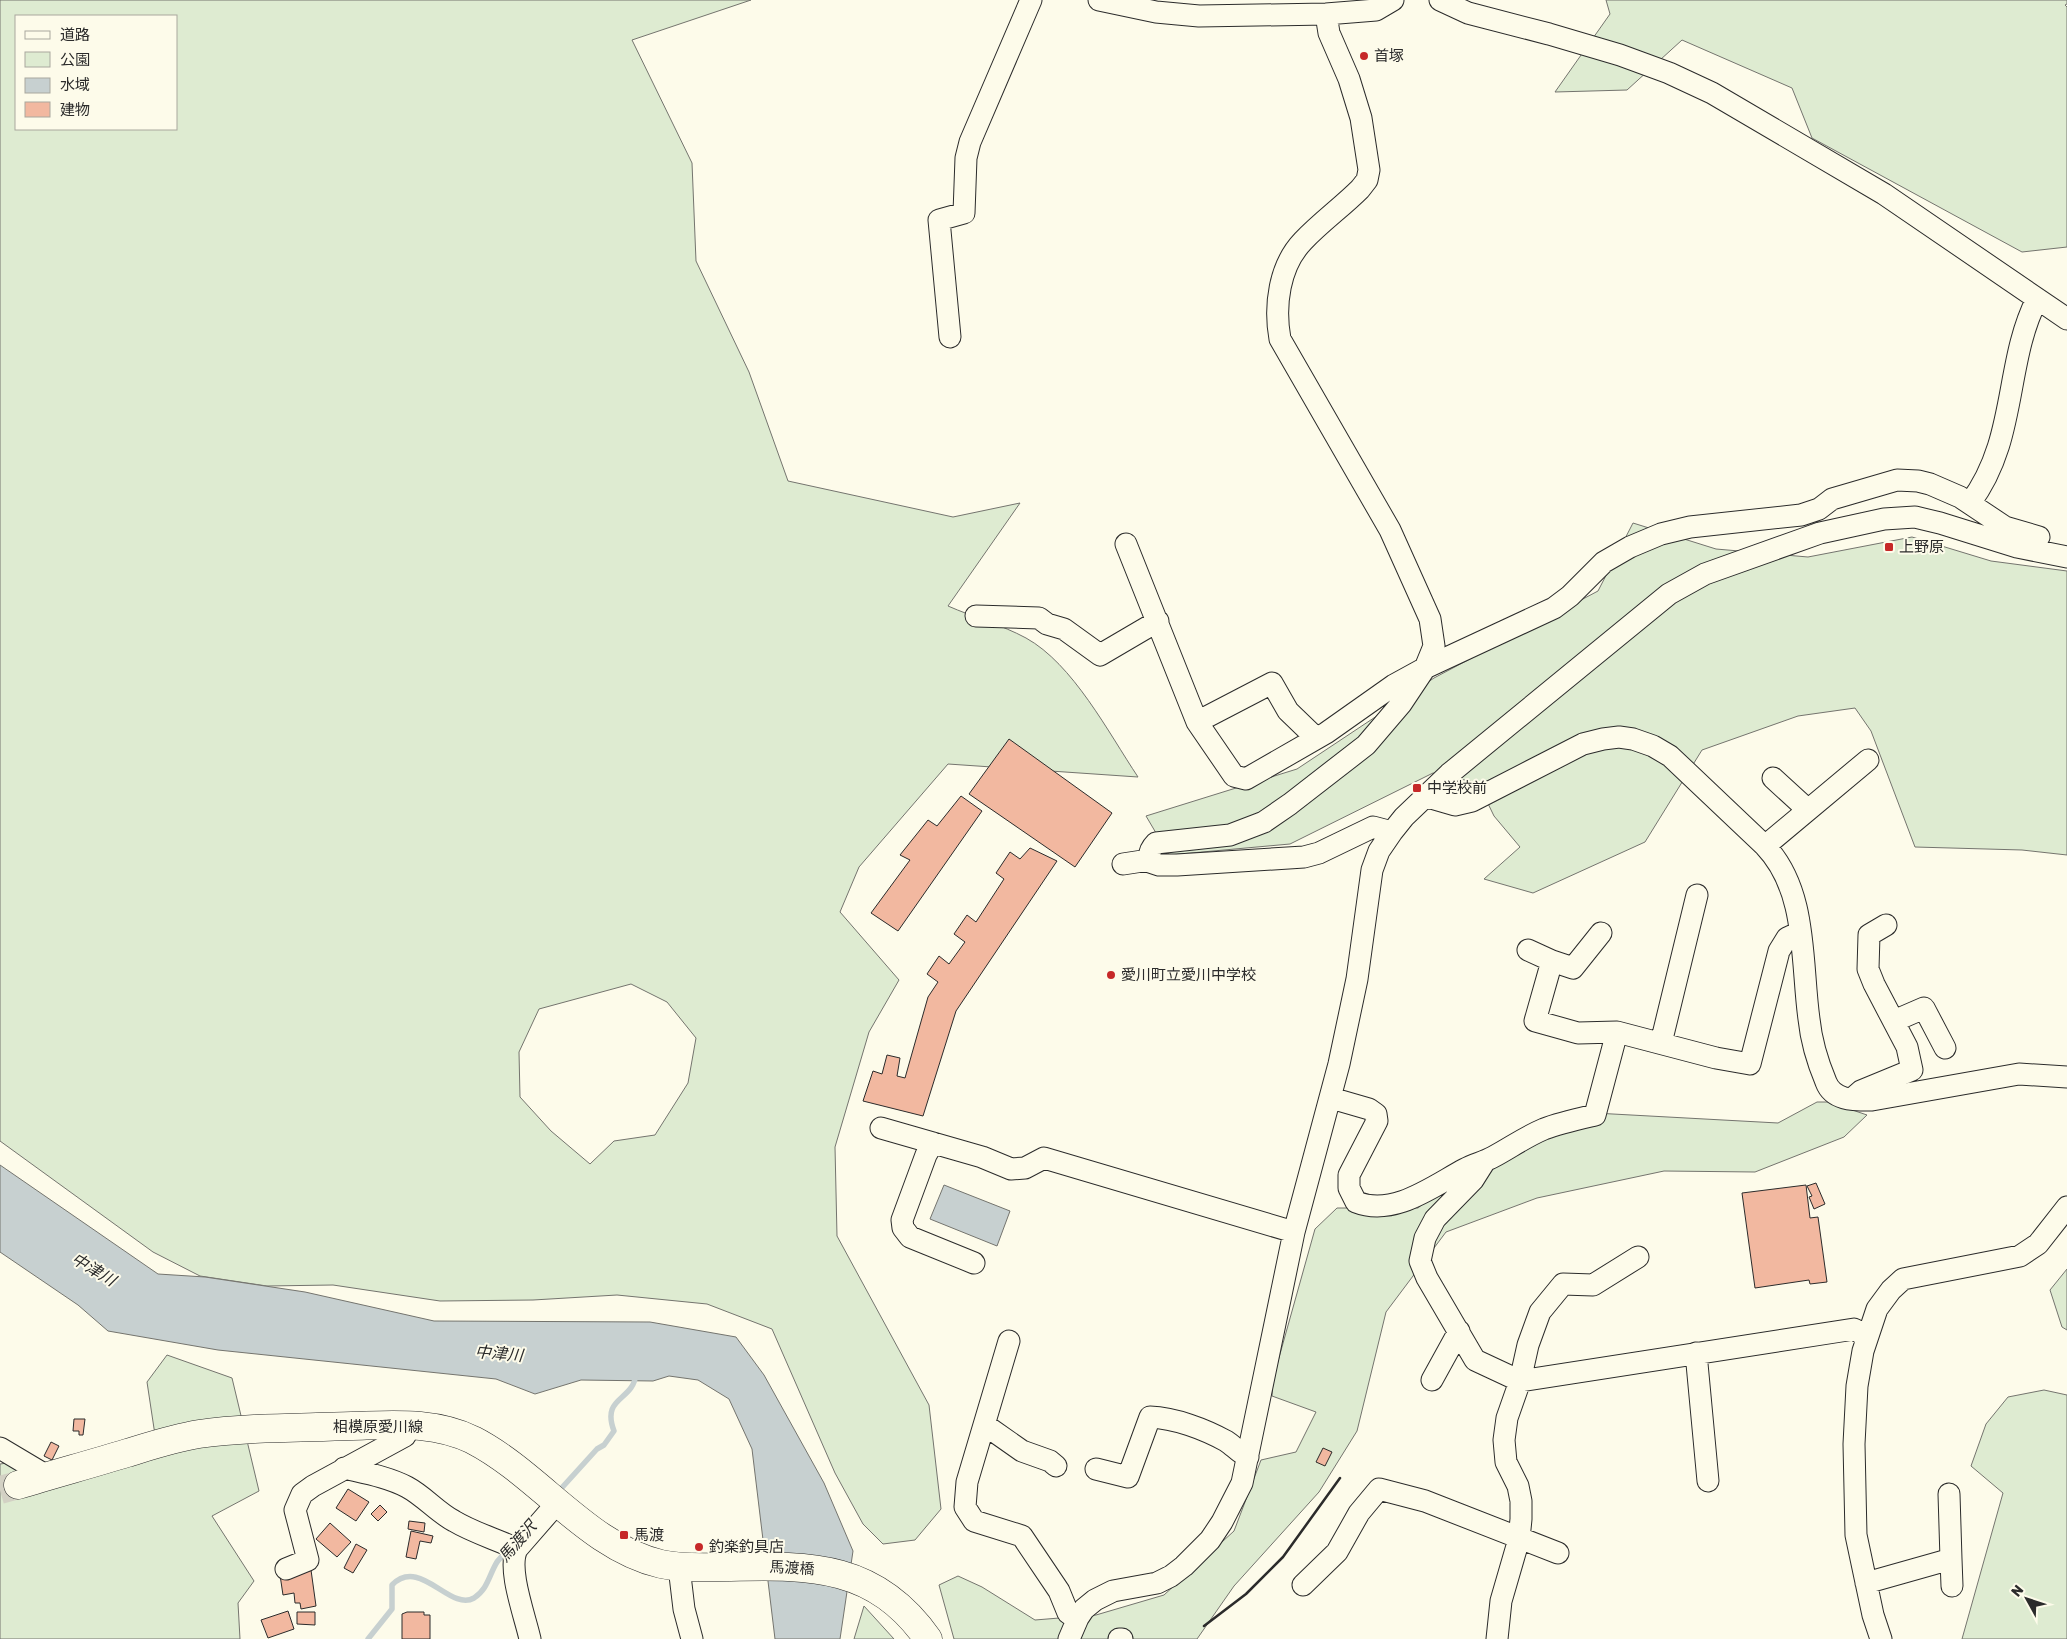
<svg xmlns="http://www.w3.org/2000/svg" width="2067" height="1639" font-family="Rubik,'Noto Sans JP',sans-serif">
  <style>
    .green { fill: #deebd1; stroke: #74746e; fill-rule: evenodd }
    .water { fill: #c7d0d0; stroke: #74746e }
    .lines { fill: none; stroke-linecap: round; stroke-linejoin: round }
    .stream { stroke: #c7d0d0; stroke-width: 5.5 }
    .building { fill: #f2b8a0; stroke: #2b2b2b }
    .major-tunnel { stroke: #d3d1c4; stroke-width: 28; stroke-dasharray: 28 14; stroke-linecap: butt }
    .minor-casing { stroke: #2b2b2b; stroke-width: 23 }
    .major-casing { stroke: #2b2b2b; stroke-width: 29 }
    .minor { stroke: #fdfbea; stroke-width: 21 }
    .major { stroke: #fdfbea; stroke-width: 28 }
    .wall { stroke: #2b2b2b; stroke-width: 2.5 }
    .poi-dot { fill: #c62828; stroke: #fdfbea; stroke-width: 2 }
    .labels { text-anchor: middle; stroke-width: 4; stroke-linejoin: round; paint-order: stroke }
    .poi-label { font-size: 15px; fill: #2b2b2b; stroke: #fdfbea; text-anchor: start }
    .street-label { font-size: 15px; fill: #2b2b2b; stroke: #fdfbea }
    .water-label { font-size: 16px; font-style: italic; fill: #2b2b2b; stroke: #fdfbea }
  </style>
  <rect width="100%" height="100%" fill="#fdfbea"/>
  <path class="green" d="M 0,0 L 751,0 L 632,40 L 692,163 L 696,261 L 749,372 L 788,481 L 953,517 L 1020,503 L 948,606 C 973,617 1002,625 1026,638 C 1073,664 1108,732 1138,777 L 948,764 L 859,867 L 840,912 L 899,980 L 869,1032 L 835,1147 L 837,1236 L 929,1405 L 941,1509 L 915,1540 L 883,1544 L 863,1524 L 835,1473 L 772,1329 L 707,1304 L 617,1295 L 533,1300 L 440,1301 L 333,1285 L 267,1286 L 200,1276 L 153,1252 L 0,1141 ZM 16,16 L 176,16 L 176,129 L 16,129 ZM 631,984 L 667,1002 L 696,1038 L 688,1083 L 655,1135 L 614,1141 L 590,1164 L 551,1131 L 520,1097 L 519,1052 L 539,1009 Z
    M 1606,0 L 2067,0 L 2067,4 L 2065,5 L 2067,7 L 2067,247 L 2022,252 L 1812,138 L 1792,88 L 1682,40 L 1627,90 L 1555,92 L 1610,14 Z
    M 1633,523 L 1716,549 L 1808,557 L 1912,537 L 1991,561 L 2067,571 L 2067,855 L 2022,850 L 1915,847 L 1871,731 L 1855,708 L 1798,716 L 1702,750 L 1645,842 L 1533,893 L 1484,879 L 1520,847 L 1494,816 L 1478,783 L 1433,773 L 1290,844 L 1169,855 L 1146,816 L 1297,769 L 1434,678 L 1598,591 Z
    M 1817,1102 L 1829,1102 L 1867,1115 L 1844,1137 L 1755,1172 L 1664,1171 L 1537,1198 L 1446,1232 L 1386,1312 L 1357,1431 L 1319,1492 L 1234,1586 L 1197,1639 L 954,1639 L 939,1585 L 958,1576 L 982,1587 L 1035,1620 L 1096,1615 L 1164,1595 L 1234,1531 L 1261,1460 L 1296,1452 L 1316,1412 L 1272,1396 L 1273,1379 L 1315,1229 L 1337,1208 L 1418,1208 L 1494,1145 L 1576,1112 L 1778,1123 Z
    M 2067,1269 L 2067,1330 L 2062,1327 L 2050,1290 Z
    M 167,1355 L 232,1378 L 259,1491 L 212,1516 L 254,1581 L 238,1603 L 240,1639 L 0,1639 L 0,1464 L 7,1463 L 56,1488 L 155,1435 L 147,1382 Z
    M 2044,1390 L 2067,1395 L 2067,1639 L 1962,1639 L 2003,1493 L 1971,1466 L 1986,1424 L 2008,1397 Z
    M 864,1606 L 894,1639 L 854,1639 Z"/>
  <path class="water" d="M 0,1165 L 158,1274 L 205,1277 L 305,1292 L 434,1321 L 650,1322 L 736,1337 L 764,1375 L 824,1483 L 853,1551 L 840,1639 L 775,1639 L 752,1449 L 729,1399 L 698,1380 L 669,1376 L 653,1381 L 581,1380 L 535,1394 L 496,1379 L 218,1350 L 108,1331 L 78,1305 L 0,1252 Z
    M 944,1185 L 1010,1211 L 997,1246 L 930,1219 Z"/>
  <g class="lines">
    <path class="stream" d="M 558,1492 L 597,1449 L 604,1445 L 614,1431 C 601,1396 633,1402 636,1374
      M 368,1639 L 392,1609 L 392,1585 C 420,1556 450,1612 474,1598 C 488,1589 489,1575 497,1562 C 500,1558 504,1554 508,1550"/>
  </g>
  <path class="building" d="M 1009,739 L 1112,813 L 1075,867 L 969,794 Z
    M 961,796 L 982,811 L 898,931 L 871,913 L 910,860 L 900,855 L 928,820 L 937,826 Z
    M 1030,848 L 1057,861 L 956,1011 L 923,1116 L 863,1101 L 873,1071 L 882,1074 L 887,1055 L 900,1058 L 897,1076 L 905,1078 L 928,997 L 938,982 L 927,974 L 939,956 L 949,964 L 965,942 L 954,934 L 967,915 L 976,922 L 1004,879 L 996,873 L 1010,852 L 1020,859 Z
    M 1816,1183 L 1825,1204 L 1814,1209 L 1809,1197 L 1812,1196 L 1807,1186 Z
    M 1806,1185 L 1810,1218 L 1818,1217 L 1827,1282 L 1810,1284 L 1809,1280 L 1755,1288 L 1742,1193 Z
    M 74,1419 L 85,1419 L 83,1435 L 79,1435 L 79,1431 L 73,1431 Z
    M 51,1442 L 59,1446 L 52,1460 L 44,1456 Z
    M 1323,1448 L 1332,1452 L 1325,1466 L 1316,1462 Z
    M 348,1489 L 369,1502 L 356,1521 L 336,1508 Z
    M 380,1505 L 387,1512 L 378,1521 L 371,1514 Z
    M 409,1521 L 425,1523 L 424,1532 L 408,1529 Z
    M 330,1523 L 351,1542 L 337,1557 L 316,1539 Z
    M 411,1531 L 433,1536 L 431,1543 L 420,1541 L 416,1559 L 406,1557 Z
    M 356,1544 L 367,1550 L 353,1573 L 344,1568 Z
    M 311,1570 L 316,1606 L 301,1609 L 300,1603 L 295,1603 L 294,1593 L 283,1595 L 280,1575 Z
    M 288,1611 L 294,1629 L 268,1638 L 261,1620 Z
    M 297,1612 L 315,1612 L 315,1625 L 297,1624 Z
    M 407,1612 L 424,1612 L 424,1615 L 430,1615 L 430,1639 L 402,1639 L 402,1614 Z"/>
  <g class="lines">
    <path class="major-tunnel" d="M 0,1490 L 18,1485"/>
    <g class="minor-casing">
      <path id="minor" d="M 1099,0 L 1156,12 L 1199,16 L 1326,14 L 1376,10 L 1393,0
        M 1440,0 L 1468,13 L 1549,34 L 1620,55 L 1669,73 L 1712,93 L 1884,194 L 2067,319
        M 1326,14 L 1329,33 L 1349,79 L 1361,118 L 1369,170 L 1367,180 L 1360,189 C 1342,207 1321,222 1303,241 C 1279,266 1274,306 1280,339 L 1390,530 L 1430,619 L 1434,646 L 1425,668 L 1401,704 L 1366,745 L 1290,804 L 1264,822 L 1230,835 L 1156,843 C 1150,849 1148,854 1150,862 L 1159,865 L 1177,865 L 1304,857 L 1319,853 L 1373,827 L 1392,832
        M 950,337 L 939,220 L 964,213 L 966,158 L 970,142 L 1031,0
        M 1970,503 C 2018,439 2004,364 2037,299
        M 1126,544 L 1197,722 L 1234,776 L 1246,779 L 1326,733 L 1394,685 L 1425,668 L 1554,608 L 1570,596 L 1604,562 L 1630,547 L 1661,534 L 1690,527 L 1801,515 L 1819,509 L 1832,499 L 1897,480 L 1918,481 L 1930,484 L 1960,497 L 2005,527 L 2039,537
        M 976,616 L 1039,618 L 1047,624 L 1064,629 L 1100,655 L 1158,621
        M 1197,722 L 1272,683 L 1288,711 L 1316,738
        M 1773,778 L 1808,810
        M 1424,796 L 1455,805 L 1472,801 L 1583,744 L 1603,739 L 1619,737 L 1633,739 L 1653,746 L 1670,756 L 1765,846 C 1808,891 1801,962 1809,1019 C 1811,1039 1818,1063 1826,1082 C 1833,1101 1855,1100 1872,1100 L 2019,1074 L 2067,1077
        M 1765,846 L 1868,760
        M 1123,864 L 1149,860
        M 1528,950 L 1552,961 L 1535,1021 L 1578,1033 L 1617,1032 L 1716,1058 L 1750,1064 L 1779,951 L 1787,938 L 1800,932
        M 1552,961 L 1573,968 L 1601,933
        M 1894,1021 L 1924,1008 L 1945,1048
        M 1661,1043 L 1697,895
        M 1331,1098 L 1369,1109 L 1376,1114 L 1377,1121 L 1349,1175 L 1349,1188 L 1356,1202 C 1394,1217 1433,1186 1465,1169 C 1474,1164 1484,1162 1493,1157 C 1510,1148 1525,1137 1544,1129 C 1560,1123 1578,1119 1595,1115 L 1617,1032
        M 1853,1098 L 1861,1091 L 1912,1070 L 1907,1047 L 1874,984 L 1868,969 L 1869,935 L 1886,925
        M 881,1128 L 982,1157 L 1011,1169 L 1025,1168 L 1044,1158 L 1294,1232
        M 933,1143 L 926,1155 L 902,1220 L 903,1228 L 910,1237 L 974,1263
        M 1485,1161 L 1473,1180 L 1435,1219 L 1425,1238 L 1420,1261 L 1427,1278 L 1475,1360 L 1520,1381 L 1854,1329 L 1867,1337
        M 1009,1341 L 967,1482 L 965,1507 L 974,1521 L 1022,1536 L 1059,1591 L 1068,1613 L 1078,1618
        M 1696,1353 L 1708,1481
        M 1432,1380 L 1459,1331
        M 985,1425 L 1022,1451 L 1050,1461 L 1056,1466
        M 0,1448 L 47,1476
        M 344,1468 C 365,1473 388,1477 407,1487 C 424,1496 437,1512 454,1521 C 474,1533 496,1539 517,1549
        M 1096,1469 L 1128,1477 L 1150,1417 C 1175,1418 1204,1429 1226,1441 C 1234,1446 1239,1453 1248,1457
        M 1951,1559 L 1952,1586
        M 679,1567 L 684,1609 L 692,1639
        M 286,1569 L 308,1560 L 295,1510 L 302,1494 L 313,1486 L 405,1436 L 410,1425
        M 1866,1583 L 1951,1559 L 1949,1494
        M 1303,1585 L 1337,1552 L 1359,1513 L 1379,1489 L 1425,1501 L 1558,1553
        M 530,1639 C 525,1616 507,1569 517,1549 L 558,1502
        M 1069,1639 L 1078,1618 L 1084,1609 L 1095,1600 L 1113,1591 L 1157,1583 L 1171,1576 L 1184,1566 L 1210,1540 L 1222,1522 L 1242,1483 L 1294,1232 L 1339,1064 L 1357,979 L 1372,870 L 1379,851 L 1392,832 L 1404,817 L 1449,774 L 1669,594 L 1705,574 L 1820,533 L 1884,519 L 1915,517 L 1940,523 L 2017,547 L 2067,557
        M 1119,1639 L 1122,1639
        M 1497,1639 L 1501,1601 L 1519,1539 L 1521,1519 L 1521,1501 L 1518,1486 L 1506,1462 L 1504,1440 L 1507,1418 L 1520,1381 L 1528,1345 L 1540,1312 L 1563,1284 L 1593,1285 L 1638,1257
        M 1881,1639 L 1873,1615 L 1856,1535 L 1854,1444 L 1857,1386 L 1863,1351 L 1877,1309 L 1891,1290 L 1903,1279 L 2020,1256 L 2038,1244 L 2067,1207"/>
    </g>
    <g class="major-casing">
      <path id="major" d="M 18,1485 C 54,1474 91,1464 127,1453 C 150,1446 174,1438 199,1434 C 249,1427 301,1428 352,1426 C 393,1425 434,1421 473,1440 C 539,1474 588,1547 661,1564 C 684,1569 707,1567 730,1567 C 812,1565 876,1565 928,1639"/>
    </g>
    <use href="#minor" class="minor"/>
    <use href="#major" class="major"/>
    <path class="wall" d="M 1204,1626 L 1246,1594 L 1283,1557 L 1340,1478"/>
  </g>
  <g class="poi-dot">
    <circle cx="1364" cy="56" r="5"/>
    <rect x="1884" y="542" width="10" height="10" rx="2.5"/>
    <rect x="1412" y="783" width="10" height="10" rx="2.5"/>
    <circle cx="1111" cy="975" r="5"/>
    <rect x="619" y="1530" width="10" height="10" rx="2.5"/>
    <circle cx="699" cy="1547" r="5"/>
  </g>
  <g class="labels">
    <g class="poi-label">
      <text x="1374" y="61">首塚</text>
      <text x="1899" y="552">上野原</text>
      <text x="1427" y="793">中学校前</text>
      <text x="1121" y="980">愛川町立愛川中学校</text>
      <text x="634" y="1540">馬渡</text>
      <text x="709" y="1552">釣楽釣具店</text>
    </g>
    <g class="street-label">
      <text x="378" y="1432">相模原愛川線</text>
      <text transform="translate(792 1568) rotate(3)" y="5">馬渡橋</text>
    </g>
    <g class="water-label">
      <text transform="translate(94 1269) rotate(31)" y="6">中津川</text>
      <text transform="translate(499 1353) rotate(5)" y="6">中津川</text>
      <text transform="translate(517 1541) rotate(-49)" y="6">馬渡沢</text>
    </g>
  </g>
  <rect x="15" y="15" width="162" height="115" fill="#fdfbea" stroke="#a9a89e"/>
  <rect x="25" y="31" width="25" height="8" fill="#fdfbea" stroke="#a9a89e"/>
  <text x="60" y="40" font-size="15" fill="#2b2b2b">道路</text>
  <rect x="25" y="52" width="25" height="15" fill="#deebd1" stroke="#a9a89e"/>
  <text x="60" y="65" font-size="15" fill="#2b2b2b">公園</text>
  <rect x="25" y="78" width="25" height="15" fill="#c7d0d0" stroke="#a9a89e"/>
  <text x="60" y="90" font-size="15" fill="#2b2b2b">水域</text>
  <rect x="25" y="102" width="25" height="15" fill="#f2b8a0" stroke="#a9a89e"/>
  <text x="60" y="115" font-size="15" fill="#2b2b2b">建物</text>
  <g transform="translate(2027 1599) rotate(310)" stroke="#fdfbea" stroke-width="4" paint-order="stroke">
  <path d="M0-4L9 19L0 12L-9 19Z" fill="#2b2b2b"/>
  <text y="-8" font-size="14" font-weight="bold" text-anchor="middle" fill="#2b2b2b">N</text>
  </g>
</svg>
